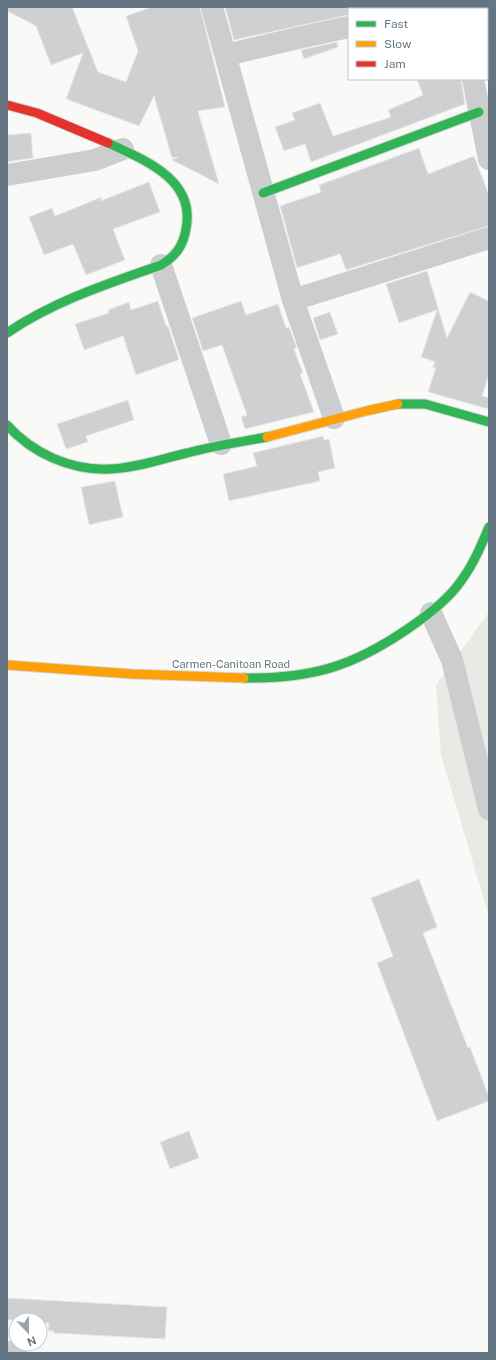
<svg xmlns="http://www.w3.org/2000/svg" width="496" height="1360" font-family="'Public Sans',sans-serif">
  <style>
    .green { fill: #e8eae6 }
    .building { fill: #cfd0d1; stroke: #e8e8e8 }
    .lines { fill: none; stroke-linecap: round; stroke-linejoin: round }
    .fast-casing { stroke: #d5d6d6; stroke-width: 11 }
    .slow-casing { stroke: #d5d6d6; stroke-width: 11 }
    .jam-casing { stroke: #d5d6d6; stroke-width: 11 }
    .street { stroke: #cbcdce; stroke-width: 22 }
    .fast { stroke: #30b455; stroke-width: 9 }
    .slow { stroke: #ff9f0a; stroke-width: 9 }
    .jam { stroke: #e5322d; stroke-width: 9 }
    .labels { text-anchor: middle; stroke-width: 4; stroke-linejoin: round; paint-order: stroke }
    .street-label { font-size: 11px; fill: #657682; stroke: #fff }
  </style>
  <rect width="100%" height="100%" fill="#f9f9f8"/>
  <path class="green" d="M 489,612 L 489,916 L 441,755 L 436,685 Z"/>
  <path class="building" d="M 7,7 L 72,7 L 98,72 L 126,82 L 138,51 L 126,16 L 152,7 L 200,7 L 225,107 L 198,111 L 219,184 L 172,160 L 178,157 L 172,158 L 154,96 L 139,126 L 66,99 L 83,53 L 51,65 L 36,26 L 7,11 Z
    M 225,7 L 349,7 L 349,15 L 234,40 Z
    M 337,42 L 338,47 L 304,59 L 301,50 Z
    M 417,79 L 461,79 L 465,104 L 311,162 L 305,144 L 284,151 L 275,127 L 295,120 L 292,113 L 320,103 L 333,136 L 391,117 L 388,110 L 423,95 Z
    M 31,133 L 33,158 L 7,162 L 7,135 Z
    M 419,148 L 428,174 L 474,156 L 489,195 L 489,226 L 346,270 L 340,254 L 297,268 L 280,206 L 321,192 L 319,185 Z
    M 149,182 L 160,212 L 113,229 L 125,260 L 86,275 L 73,244 L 44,255 L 29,217 L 52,208 L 55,216 L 102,197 L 100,201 Z
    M 427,271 L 447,338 L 470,292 L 489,301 L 489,374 L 482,396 L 489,398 L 488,409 L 428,392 L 436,367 L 432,368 L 435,362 L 421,357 L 437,310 L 399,323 L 386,284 Z
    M 158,301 L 166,326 L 168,326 L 179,359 L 178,360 L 136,375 L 123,336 L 84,350 L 75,324 L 109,313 L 108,310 L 129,302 L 131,310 Z
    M 241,301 L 246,315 L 278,304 L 286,328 L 289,327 L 297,348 L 294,349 L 303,373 L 300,374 L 314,412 L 245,429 L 241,417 L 247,415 L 222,345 L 203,351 L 192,318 Z
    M 330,312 L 338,334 L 320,340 L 313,318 Z
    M 128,400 L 134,420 L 86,436 L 88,442 L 66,449 L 57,424 Z
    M 323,436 L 324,440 L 329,439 L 335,468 L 318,472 L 320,481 L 229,501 L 223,474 L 257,466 L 253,453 Z
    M 115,481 L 123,517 L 89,525 L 81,487 Z
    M 419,879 L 437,927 L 423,933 L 468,1048 L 470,1047 L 489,1097 L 489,1101 L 437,1121 L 377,963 L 393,956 L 371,898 Z
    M 189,1131 L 199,1158 L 170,1169 L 160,1142 Z
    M 7,1298 L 167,1307 L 165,1339 L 53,1333 L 54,1331 L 48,1331 L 49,1323 L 40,1323 L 40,1320 L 7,1320 Z"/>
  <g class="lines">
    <g class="fast-casing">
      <path id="fast" d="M 263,193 L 479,112
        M 7,333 C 54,301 107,284 161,265 C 176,256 183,246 186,229 C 196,179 144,160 108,143
        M 398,404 L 425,404 L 489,422
        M 7,425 C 32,453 71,471 110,469 C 136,468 161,459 187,453 C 213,446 241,442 267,437
        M 244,678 C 312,679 354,666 409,628 C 428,615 448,600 461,581 C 473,565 481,546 489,527"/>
    </g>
    <g class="slow-casing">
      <path id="slow" d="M 267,437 L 366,411 L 398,404
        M 7,665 L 132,674 L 244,678"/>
    </g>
    <g class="jam-casing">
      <path id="jam" d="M 7,105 L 37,113 L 108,143"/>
    </g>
    <path class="street" d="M 212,7 L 293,300 L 334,418
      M 459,7 L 459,9
      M 430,9 L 439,7
      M 226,55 L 298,38 L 349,27
      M 473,79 L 489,159
      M 7,175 L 95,160 L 123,149
      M 161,265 L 221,444
      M 293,300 L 489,238
      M 431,613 L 452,660 L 489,809
      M 7,1352 L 16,1353"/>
    <use href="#fast" class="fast"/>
    <use href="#slow" class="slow"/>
    <use href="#jam" class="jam"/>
  </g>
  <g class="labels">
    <g class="street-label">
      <text x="231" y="668">Carmen-Canitoan Road</text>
    </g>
  </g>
  <rect width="496" height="1360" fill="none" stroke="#657682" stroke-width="16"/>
  <rect x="348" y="8" width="140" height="72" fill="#ffffff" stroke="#c1c8cd"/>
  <rect x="356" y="21" width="20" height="6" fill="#30b455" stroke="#c1c8cd"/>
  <text x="384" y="28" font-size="12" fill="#657682">Fast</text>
  <rect x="356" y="41" width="20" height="6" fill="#ff9f0a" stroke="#c1c8cd"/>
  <text x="384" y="48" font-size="12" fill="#657682">Slow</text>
  <rect x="356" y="61" width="20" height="6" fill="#e5322d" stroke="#c1c8cd"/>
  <text x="384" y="68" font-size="12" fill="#657682">Jam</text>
  <g transform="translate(28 1332) rotate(158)"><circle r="19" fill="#ffffff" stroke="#c1c8cd"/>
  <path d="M0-3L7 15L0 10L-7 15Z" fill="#99a4ab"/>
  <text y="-6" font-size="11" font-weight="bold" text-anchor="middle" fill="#657682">N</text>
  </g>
</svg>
